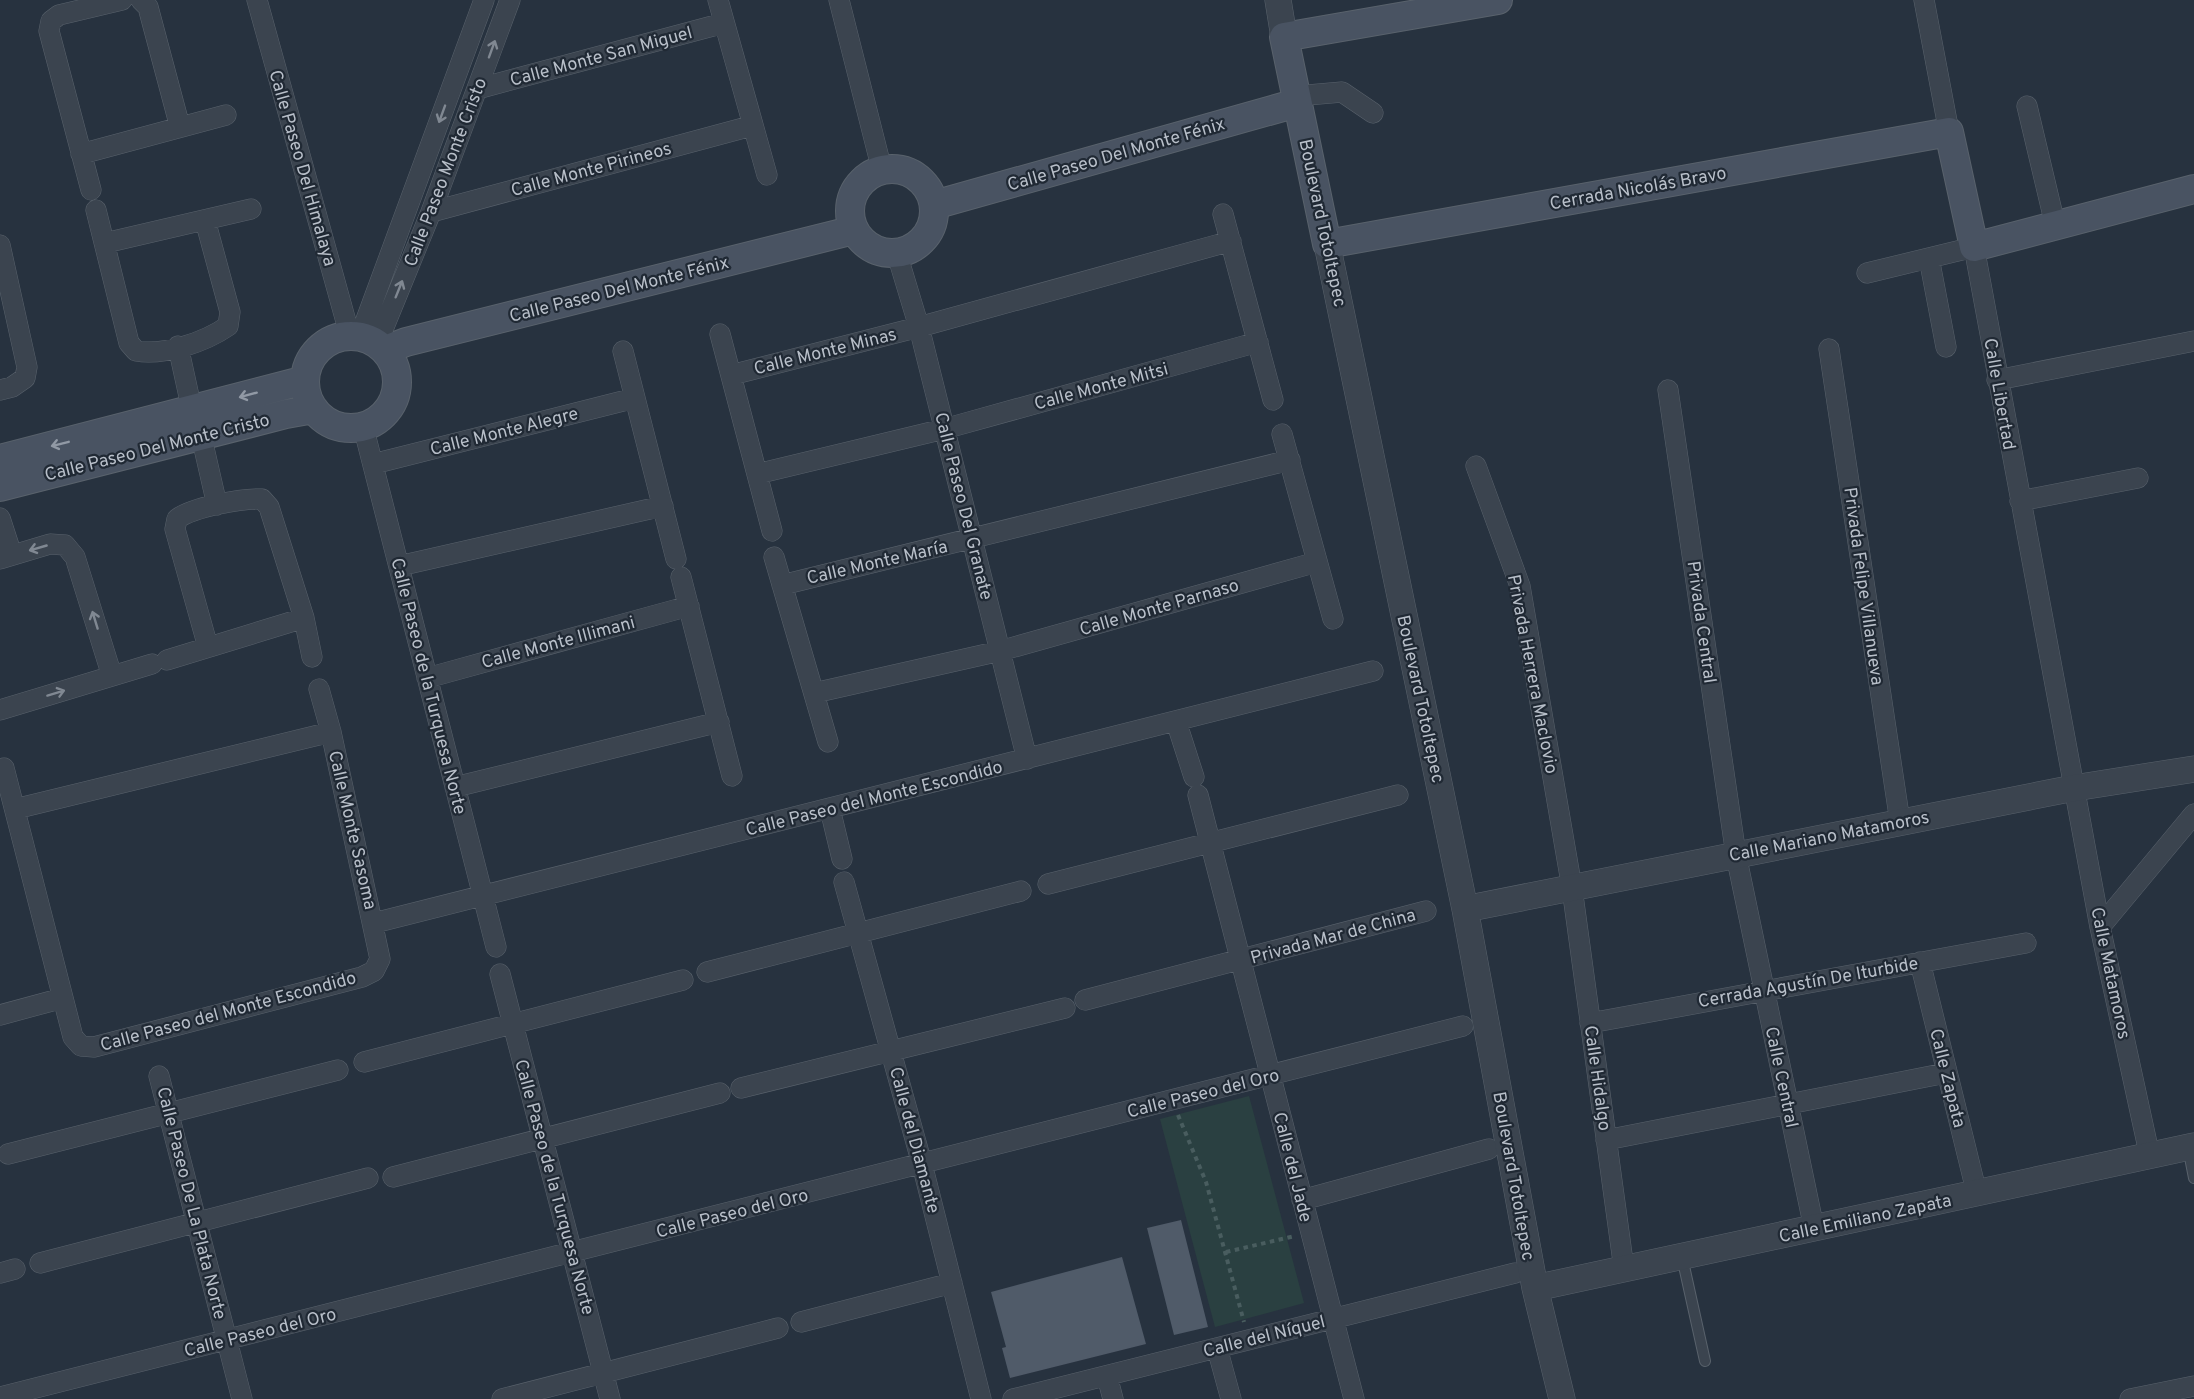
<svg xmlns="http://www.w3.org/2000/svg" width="2194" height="1399" font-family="Overpass,sans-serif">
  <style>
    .green { fill: #2a4041 }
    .building { fill: #505b69 }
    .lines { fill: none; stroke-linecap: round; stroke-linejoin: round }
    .service-casing { stroke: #59626c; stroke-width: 12 }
    .minor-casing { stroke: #59626c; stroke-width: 21 }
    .tertiary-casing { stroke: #59626c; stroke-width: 27 }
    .secondary-casing { stroke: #59626c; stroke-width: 30 }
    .path { stroke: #495d5f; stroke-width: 4; stroke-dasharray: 4.5 4.5; stroke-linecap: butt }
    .service { stroke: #3b444f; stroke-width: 10 }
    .minor { stroke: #3b444f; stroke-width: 20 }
    .tertiary { stroke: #3b444f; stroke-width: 26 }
    .secondary { stroke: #495362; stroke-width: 28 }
    .oneway { stroke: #808892 }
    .oneway2 { stroke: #9199a5 }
    .labels { text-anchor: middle; stroke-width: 4.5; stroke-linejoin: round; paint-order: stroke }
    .street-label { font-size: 18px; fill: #b8bfc9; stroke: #202934 }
  </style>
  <rect width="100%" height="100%" fill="#27323f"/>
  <path class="green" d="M 1249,1096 L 1304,1303 L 1215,1327 L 1160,1119 Z"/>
  <path class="building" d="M 1181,1220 L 1208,1327 L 1174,1335 L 1147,1228 Z
    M 1122,1257 L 1146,1344 L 1010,1378 L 1002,1348 L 1006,1347 L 991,1292 Z"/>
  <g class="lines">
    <g class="service-casing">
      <path id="service" d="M 2188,1147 L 2194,1178
        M 1682,1257 L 1705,1361"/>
    </g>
    <g class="minor-casing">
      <path id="minor" d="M 141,0 L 148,7 L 180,127
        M 257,0 L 350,336
        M 718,0 L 767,175
        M 839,0 L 882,170
        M 1924,0 L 1949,132
        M 477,89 L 724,23
        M 1296,96 L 1342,92 L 1373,113
        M 2027,106 L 2055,224
        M 81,154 L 226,115
        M 91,190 L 49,31 L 51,21 L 59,15 L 122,0
        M 96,210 L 129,343 L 136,351 C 164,356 205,342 228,326 L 230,312 L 205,220
        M 431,212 L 751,126
        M 1223,214 L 1273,400
        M 105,243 L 251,209
        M 0,245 L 27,367 L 25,378 L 12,387 L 0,390
        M 897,254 L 919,327 L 1027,759
        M 1929,258 L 1946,347
        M 1867,273 L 1974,247 L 2100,927 L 2150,1157
        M 720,334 L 772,531
        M 360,336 L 484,0
        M 377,344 L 431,212 L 510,0
        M 178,346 L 192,410
        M 1829,349 L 1900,822
        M 623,351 L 676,559
        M 731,375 L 919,327 L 1231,241
        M 1997,380 L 2194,341
        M 1668,390 L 1736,855 L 1814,1228
        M 363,426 L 496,947
        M 1282,434 L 1333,619
        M 201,435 L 217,505
        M 373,464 L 635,398
        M 1476,466 L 1520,586 L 1572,888 L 1624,1269
        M 757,474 L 944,429 L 1258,342
        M 2020,501 L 2138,478
        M 0,518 L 12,555
        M 774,557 L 828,742
        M 0,559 L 50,544 L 65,545 L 75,557 L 112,676
        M 399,566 L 663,506
        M 681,577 L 732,776
        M 782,585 L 1290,460
        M 208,647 L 175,529 L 177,519 C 193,507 242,498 262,499 L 269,507 L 304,618 L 312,657
        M 167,660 L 304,618
        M 427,678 L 689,606
        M 814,693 L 1000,651 L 1317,562
        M 0,710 L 152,664
        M 1176,721 L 1194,777
        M 4,768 L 73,1037 L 81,1046 L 94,1047 L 362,977 L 374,971 L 380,959 L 331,732 L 319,689
        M 455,787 L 719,722
        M 1198,795 L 1354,1399
        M 15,809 L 331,732
        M 830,809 L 842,859
        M 844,882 L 922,1164 L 981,1399
        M 1048,884 L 1398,795
        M 374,923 L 1373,671
        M 2100,927 L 2194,814
        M 1920,962 L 1977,1194
        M 707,972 L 1021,891
        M 500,974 L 610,1399
        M 1085,1000 L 1426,911
        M 0,1015 L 63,998
        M 1590,1023 L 2026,943
        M 364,1062 L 683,980
        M 159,1076 L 242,1399
        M 741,1088 L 1065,1008
        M 1606,1140 L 1946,1073
        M 8,1154 L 338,1070
        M 393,1177 L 720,1093
        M 1302,1200 L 1489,1149
        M 40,1263 L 368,1178
        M 0,1273 L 15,1269
        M 801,1322 L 952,1283
        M 1217,1348 L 1231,1399
        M 1107,1376 L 1113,1399
        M 0,1397 L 1463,1026
        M 502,1399 L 778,1328
        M 1013,1399 L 1515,1273
        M 2130,1399 L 2194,1386"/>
    </g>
    <g class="tertiary-casing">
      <path id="tertiary" d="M 1278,0 L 1284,37
        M 1327,244 L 1465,909 L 1535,1288 L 1562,1399
        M 1465,909 L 2074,788 L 2194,769
        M 1535,1288 L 2194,1146"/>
    </g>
    <g class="secondary-casing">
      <path id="secondary" d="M 1498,0 L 1284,37 L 1327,244 L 1949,132 L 1974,247 L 2194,189
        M850 211a42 42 0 1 1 84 0a42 42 0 1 1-84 0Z
        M 934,205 L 1297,103
        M305 382a46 46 0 1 1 92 0a46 46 0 1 1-92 0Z
        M 385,350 L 406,342 L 854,230
        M 0,459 L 305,380
        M 0,487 L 286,414 L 314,409"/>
    </g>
    <path class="path" d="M 1178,1115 L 1206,1182 L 1244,1322
      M 1226,1252 L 1295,1236"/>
    <use href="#service" class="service"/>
    <use href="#minor" class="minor"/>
    <use href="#tertiary" class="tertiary"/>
    <use href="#secondary" class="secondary"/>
  </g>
  <defs><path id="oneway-shaft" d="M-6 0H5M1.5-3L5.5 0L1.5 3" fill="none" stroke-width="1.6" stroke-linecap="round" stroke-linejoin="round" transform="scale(1.5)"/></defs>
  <g class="oneway">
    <use href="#oneway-shaft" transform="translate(492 49) rotate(-70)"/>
    <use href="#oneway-shaft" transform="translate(442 114) rotate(110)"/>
    <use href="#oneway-shaft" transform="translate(399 289) rotate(-68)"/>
    <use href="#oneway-shaft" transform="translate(38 548) rotate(164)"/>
    <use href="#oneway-shaft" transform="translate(95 620) rotate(-107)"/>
    <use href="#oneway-shaft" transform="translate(56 693) rotate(-17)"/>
  </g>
  <g class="oneway2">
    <use href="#oneway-shaft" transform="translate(248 395) rotate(165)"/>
    <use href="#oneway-shaft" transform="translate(60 444) rotate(166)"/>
  </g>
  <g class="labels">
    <g class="street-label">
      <text transform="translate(601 56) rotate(-15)" y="6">Calle Monte San Miguel</text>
      <text transform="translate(1116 154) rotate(-16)" y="6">Calle Paseo Del Monte Fénix</text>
      <text transform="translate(303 168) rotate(74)" y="6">Calle Paseo Del Himalaya</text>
      <text transform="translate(591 169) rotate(-15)" y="6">Calle Monte Pirineos</text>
      <text transform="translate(445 172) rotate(-69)" y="6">Calle Paseo Monte Cristo</text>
      <text transform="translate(1638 188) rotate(-10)" y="6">Cerrada Nicolás Bravo</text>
      <text transform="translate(1323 223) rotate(78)" y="6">Boulevard Totoltepec</text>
      <text transform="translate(619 289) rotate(-14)" y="6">Calle Paseo Del Monte Fénix</text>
      <text transform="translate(825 351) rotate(-14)" y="6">Calle Monte Minas</text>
      <text transform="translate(1101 386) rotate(-15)" y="6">Calle Monte Mitsi</text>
      <text transform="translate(2000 394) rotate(80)" y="6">Calle Libertad</text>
      <text transform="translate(504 431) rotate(-14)" y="6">Calle Monte Alegre</text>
      <text transform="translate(157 447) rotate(-14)" y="6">Calle Paseo Del Monte Cristo</text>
      <text transform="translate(964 506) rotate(76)" y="6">Calle Paseo Del Granate</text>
      <text transform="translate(877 562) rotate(-13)" y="6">Calle Monte María</text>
      <text transform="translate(1864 586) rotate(82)" y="6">Privada Felipe Villanueva</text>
      <text transform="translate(1159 607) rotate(-16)" y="6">Calle Monte Parnaso</text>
      <text transform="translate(1702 622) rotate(82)" y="6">Privada Central</text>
      <text transform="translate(558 642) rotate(-15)" y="6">Calle Monte Illimani</text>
      <text transform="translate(1533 674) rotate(79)" y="6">Privada Herrera Maclovio</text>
      <text transform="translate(429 686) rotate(76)" y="6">Calle Paseo de la Turquesa Norte</text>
      <text transform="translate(1421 699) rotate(78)" y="6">Boulevard Totoltepec</text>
      <text transform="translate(874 798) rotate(-14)" y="6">Calle Paseo del Monte Escondido</text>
      <text transform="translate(353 830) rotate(77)" y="6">Calle Monte Sasoma</text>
      <text transform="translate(1829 836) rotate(-11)" y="6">Calle Mariano Matamoros</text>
      <text transform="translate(1333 936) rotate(-15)" y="6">Privada Mar de China</text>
      <text transform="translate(2111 973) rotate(78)" y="6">Calle Matamoros</text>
      <text transform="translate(1808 982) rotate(-10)" y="6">Cerrada Agustín De Iturbide</text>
      <text transform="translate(228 1011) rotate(-15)" y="6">Calle Paseo del Monte Escondido</text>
      <text transform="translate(1782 1077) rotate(78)" y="6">Calle Central</text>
      <text transform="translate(1598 1078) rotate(82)" y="6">Calle Hidalgo</text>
      <text transform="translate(1948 1078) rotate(76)" y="6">Calle Zapata</text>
      <text transform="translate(1203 1093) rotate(-14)" y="6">Calle Paseo del Oro</text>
      <text transform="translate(915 1140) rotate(75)" y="6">Calle del Diamante</text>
      <text transform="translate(1293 1167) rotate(76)" y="6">Calle del Jade</text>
      <text transform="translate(1514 1176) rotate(80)" y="6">Boulevard Totoltepec</text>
      <text transform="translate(555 1187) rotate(75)" y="6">Calle Paseo de la Turquesa Norte</text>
      <text transform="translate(192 1203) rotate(76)" y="6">Calle Paseo De La Plata Norte</text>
      <text transform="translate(732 1213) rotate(-14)" y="6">Calle Paseo del Oro</text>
      <text transform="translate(1865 1218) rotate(-12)" y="6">Calle Emiliano Zapata</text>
      <text transform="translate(260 1332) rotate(-14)" y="6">Calle Paseo del Oro</text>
      <text transform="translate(1264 1336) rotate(-14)" y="6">Calle del Níquel</text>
    </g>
  </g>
</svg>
